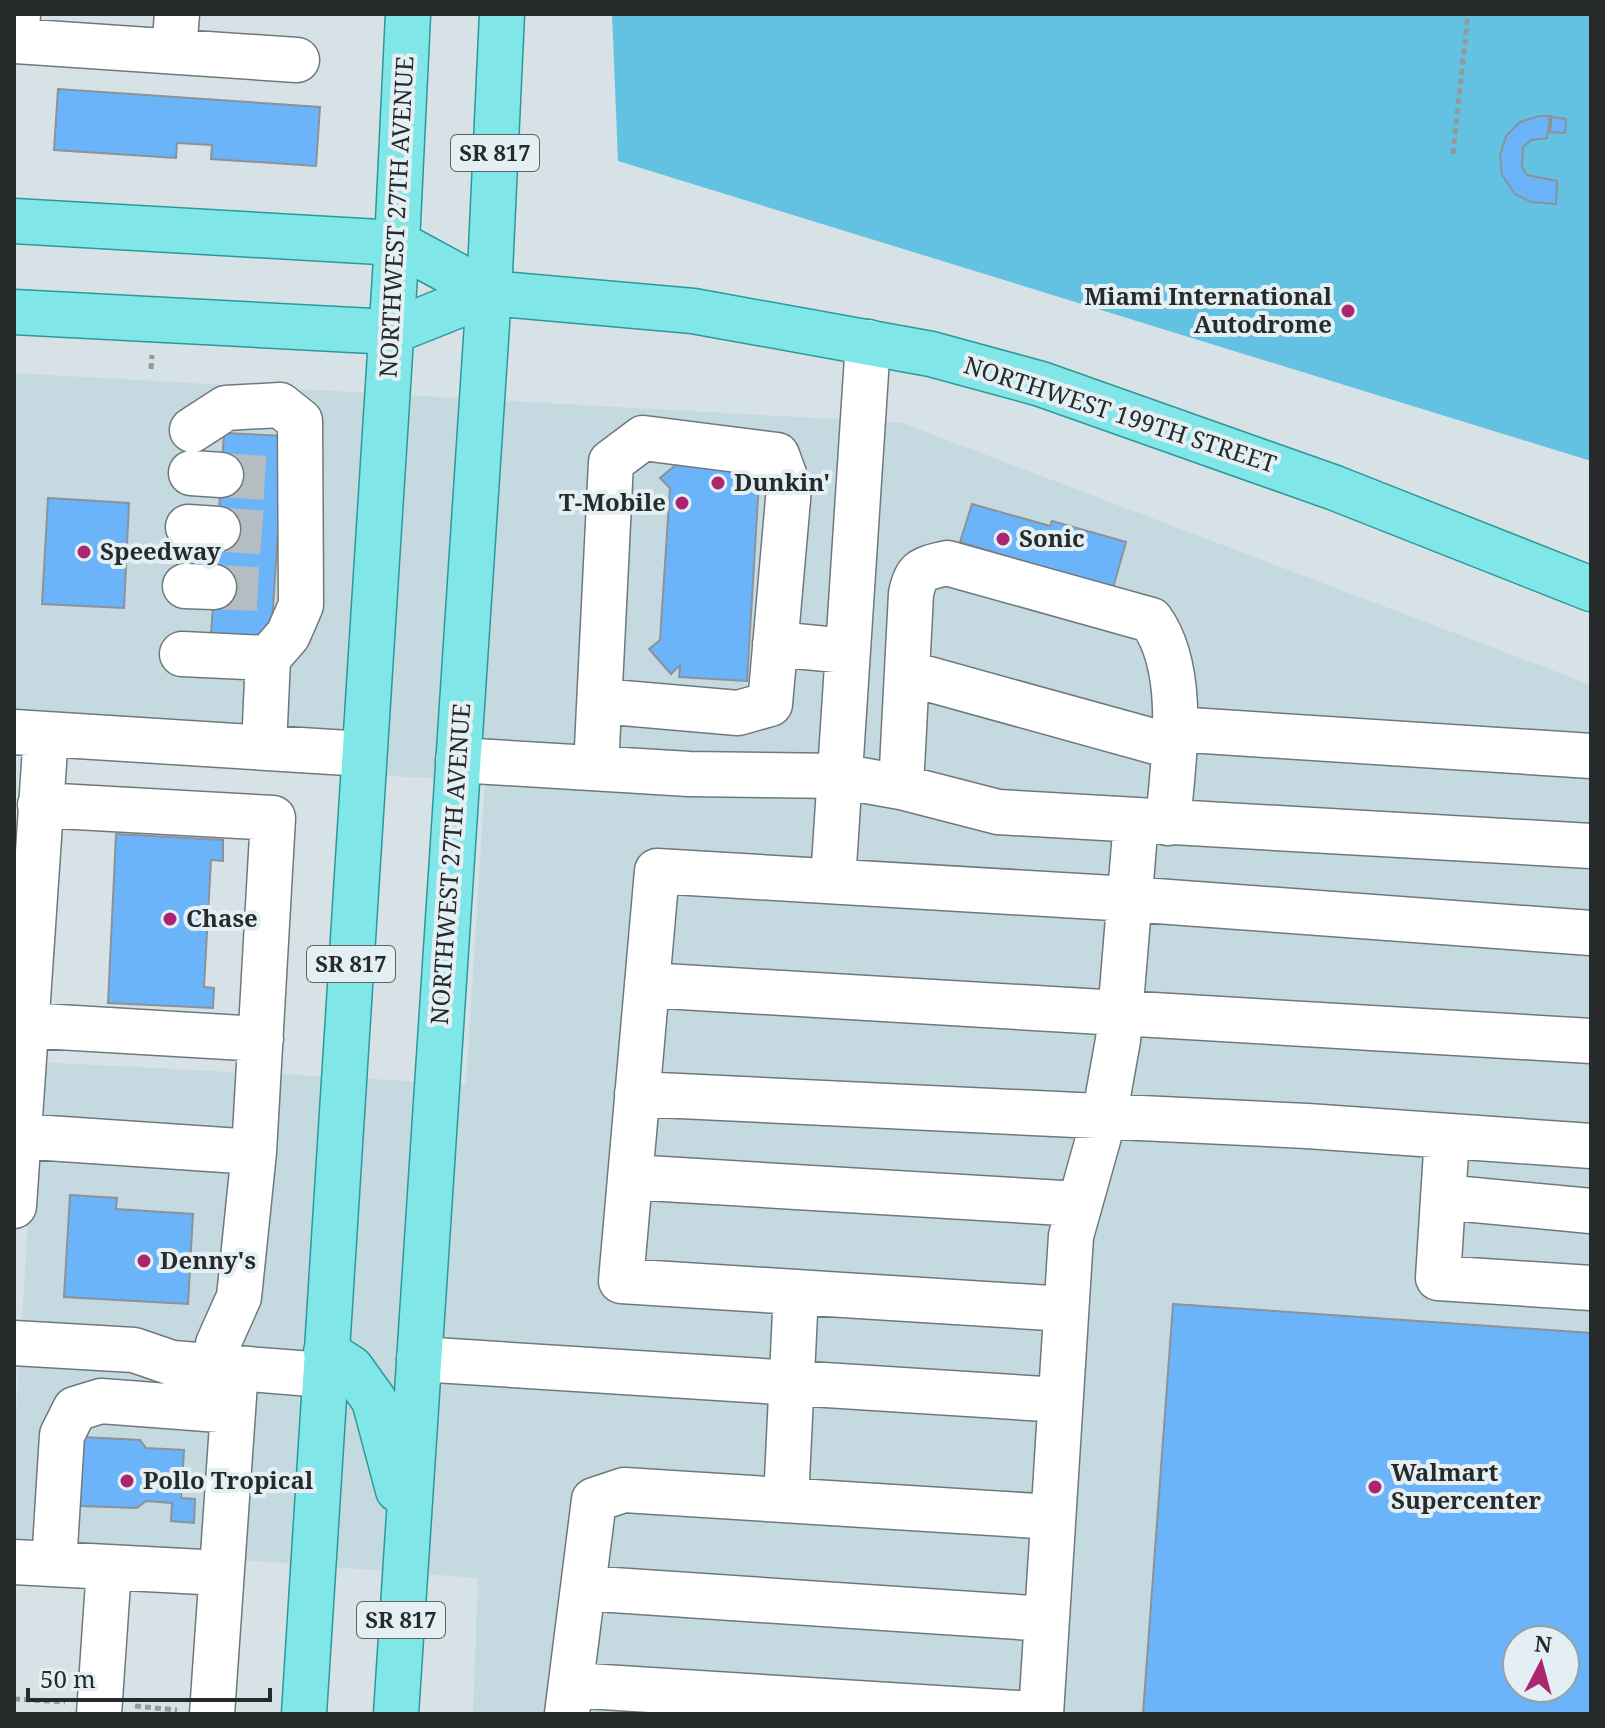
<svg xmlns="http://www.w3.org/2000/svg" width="1605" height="1728" font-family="'Noto Serif',serif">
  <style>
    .built { fill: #c5d9e0; fill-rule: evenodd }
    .grass { fill: #63c2e2 }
    .building { fill: #6cb4fa; stroke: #8b9299; stroke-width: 2; fill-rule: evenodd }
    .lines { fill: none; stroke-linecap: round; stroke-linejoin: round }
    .minor-tunnel { stroke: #b4bdc1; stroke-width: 44; stroke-dasharray: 44 22; stroke-linecap: butt }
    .minor-casing { stroke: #6f797d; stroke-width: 47 }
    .major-casing { stroke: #2b999b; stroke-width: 47 }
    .path { stroke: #929a9d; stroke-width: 5; stroke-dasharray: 6 4; stroke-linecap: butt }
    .minor { stroke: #fff; stroke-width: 44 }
    .major { stroke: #81e6e8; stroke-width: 44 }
    .poi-dot { fill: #ab266e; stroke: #e4eff4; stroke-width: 3 }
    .labels { text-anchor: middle; stroke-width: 8; stroke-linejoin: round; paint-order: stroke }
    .shield { fill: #e4eff4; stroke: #5f6567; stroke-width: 2 }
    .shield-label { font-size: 22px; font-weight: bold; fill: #262a2b }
    .street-label { font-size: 24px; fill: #262a2b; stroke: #e4eff4 }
    .poi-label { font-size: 24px; font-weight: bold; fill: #262a2b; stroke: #e4eff4; text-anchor: start }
  </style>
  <rect width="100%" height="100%" fill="#d7e2e6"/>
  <path class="built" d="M 14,373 L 902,423 L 1591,685 L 1591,1714 L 473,1714 L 478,1578 L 14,1543 L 14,1447 L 38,1062 L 466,1084 L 485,781 L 14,756 ZM 1517,1640 L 1565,1640 L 1565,1688 L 1517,1688 Z"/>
  <path class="grass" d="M 612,14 L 1591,14 L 1591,461 L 618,161 Z"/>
  <path class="building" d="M 58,89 L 320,107 L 316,166 L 211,159 L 212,145 L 177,143 L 176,158 L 54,150 Z
    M 1539,116 L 1550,116 L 1547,138 L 1531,140 L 1523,147 L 1522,167 L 1527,175 L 1557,181 L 1556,204 L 1531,202 L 1515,194 L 1502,175 L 1500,156 L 1506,136 L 1520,122 Z
    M 1552,117 L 1566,119 L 1565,133 L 1550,132 Z
    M 224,433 L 284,436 L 271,639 L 211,635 Z
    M 684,458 L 692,467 L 692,461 L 760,465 L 747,681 L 679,677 L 680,665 L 671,674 L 649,649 L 660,640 L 670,488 L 660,478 Z
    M 48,498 L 129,503 L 124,608 L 42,604 Z
    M 972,504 L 1050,526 L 1052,521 L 1126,542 L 1113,588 L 960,542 Z
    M 116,834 L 223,840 L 223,861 L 211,860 L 204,987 L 214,988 L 213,1008 L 108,1003 Z
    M 70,1195 L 117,1198 L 116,1209 L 193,1214 L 188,1304 L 64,1297 Z
    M 1173,1304 L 1591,1333 L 1591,1714 L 1143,1714 ZM 1517,1640 L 1565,1640 L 1565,1688 L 1517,1688 Z
    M 83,1437 L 140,1440 L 146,1448 L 184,1450 L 181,1498 L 195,1499 L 194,1523 L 171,1521 L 172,1503 L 146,1501 L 137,1508 L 79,1506 Z"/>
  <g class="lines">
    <path class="minor-tunnel" d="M 221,475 L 282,479
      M 218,529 L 278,534
      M 214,587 L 275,590"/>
    <g class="minor-casing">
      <path id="minor" d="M 18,14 L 16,41 L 297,60
        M 174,50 L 177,14
        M 192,430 L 226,408 L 280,405 L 300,421 L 301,605 L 288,635 L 268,658 L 264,747
        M 191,473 L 221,475
        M 188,527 L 218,529
        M 185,586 L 214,587
        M 775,644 L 847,651
        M 182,654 L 268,658
        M 907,673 L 1174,747
        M 1174,729 L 1591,756
        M 14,732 L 364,754
        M 458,760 L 689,774 L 839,776 L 901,787 L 998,812 L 1591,846
        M 596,768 L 611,462 L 643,438 L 777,455 L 789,488 L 770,704 L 738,713 L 600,701
        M 901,787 L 911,594 C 916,568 924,569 947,563 L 1151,620 C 1188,671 1173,763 1168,823
        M 40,805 L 273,818 L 254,1152 L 239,1297 L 218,1344
        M 833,881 L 868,342
        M 647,985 L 1591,1041
        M 24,1025 L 261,1039
        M 637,1094 L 1307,1126 L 1591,1146
        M 18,1136 L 254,1152
        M 1447,1136 L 1438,1278 L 1591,1288
        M 630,1177 L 1079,1204
        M 1443,1197 L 1591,1211
        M 14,1206 L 46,734
        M 1066,1309 L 621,1281 L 657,871 L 1129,899 L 1591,933
        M 14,1343 L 134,1350 L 172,1363 L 324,1375
        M 419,1359 L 1060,1400
        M 786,1500 L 796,1292
        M 14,1562 L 221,1573
        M 54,1564 L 62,1435 L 75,1409 L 101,1401 L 233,1411
        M 583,1588 L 1047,1619
        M 571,1685 L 1034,1714
        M 99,1714 L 109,1568
        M 212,1714 L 236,1368
        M 567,1714 L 594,1500 L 624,1490 L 1053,1517
        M 1041,1714 L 1071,1236 L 1104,1118 L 1118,1040 L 1136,821"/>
    </g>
    <g class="major-casing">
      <path id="major" d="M 14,221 L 397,243 L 489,293 L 693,311 L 931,354 L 1041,384 L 1335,488 L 1591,589
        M 14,312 L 391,332 L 489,293
        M 326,1352 L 351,1368 L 374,1400 L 398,1490
        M 304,1714 L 397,243 L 408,14
        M 396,1714 L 489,293 L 502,14"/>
    </g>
    <path class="path" d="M 1453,154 L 1468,14
      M 151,369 L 152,355
      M 219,926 L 231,927
      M 14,1699 L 65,1702
      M 135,1706 L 177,1710"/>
    <use href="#minor" class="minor"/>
    <use href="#major" class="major"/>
  </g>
  <g class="poi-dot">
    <circle cx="1348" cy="311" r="8"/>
    <circle cx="718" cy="483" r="8"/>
    <circle cx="682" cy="503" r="8"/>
    <circle cx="1003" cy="539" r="8"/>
    <circle cx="84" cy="552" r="8"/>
    <circle cx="170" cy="919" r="8"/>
    <circle cx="144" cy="1261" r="8"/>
    <circle cx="127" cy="1481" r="8"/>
    <circle cx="1375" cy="1487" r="8"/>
  </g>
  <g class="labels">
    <g class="shield">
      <rect x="451" y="135" width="88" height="36" rx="6"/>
      <rect x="307" y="946" width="88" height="36" rx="6"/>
      <rect x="357" y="1602" width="88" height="36" rx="6"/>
    </g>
    <g class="shield-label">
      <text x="495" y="161">SR 817</text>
      <text x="351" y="972">SR 817</text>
      <text x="401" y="1628">SR 817</text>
    </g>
    <g class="street-label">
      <text transform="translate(397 217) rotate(-87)" y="8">NORTHWEST 27TH AVENUE</text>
      <text transform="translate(1120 415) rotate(18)" y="8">NORTHWEST 199TH STREET</text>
      <text transform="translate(451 864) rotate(-86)" y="8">NORTHWEST 27TH AVENUE</text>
    </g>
    <g class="poi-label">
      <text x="1332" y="305" text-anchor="end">Miami International<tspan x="1332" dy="28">Autodrome</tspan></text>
      <text x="734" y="491">Dunkin'</text>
      <text x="666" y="511" text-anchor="end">T-Mobile</text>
      <text x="1019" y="547">Sonic</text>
      <text x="100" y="560">Speedway</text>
      <text x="186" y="927">Chase</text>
      <text x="160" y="1269">Denny's</text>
      <text x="1391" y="1481">Walmart<tspan x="1391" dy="28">Supercenter</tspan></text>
      <text x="143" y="1489">Pollo Tropical</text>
    </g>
  </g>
  <rect width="1605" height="1728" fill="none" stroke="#262a2b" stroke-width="32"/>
  <g transform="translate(1541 1664) rotate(6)"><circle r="38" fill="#e4eff4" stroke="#98a0a4" stroke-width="2"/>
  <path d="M0-6L14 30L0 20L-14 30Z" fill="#ab266e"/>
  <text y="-12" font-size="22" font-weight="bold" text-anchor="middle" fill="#262a2b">N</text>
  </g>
  <path d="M28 1688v12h242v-12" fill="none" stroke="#262a2b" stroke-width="4"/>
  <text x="40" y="1688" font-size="24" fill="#262a2b" stroke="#e4eff4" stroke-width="6" paint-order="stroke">50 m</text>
</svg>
